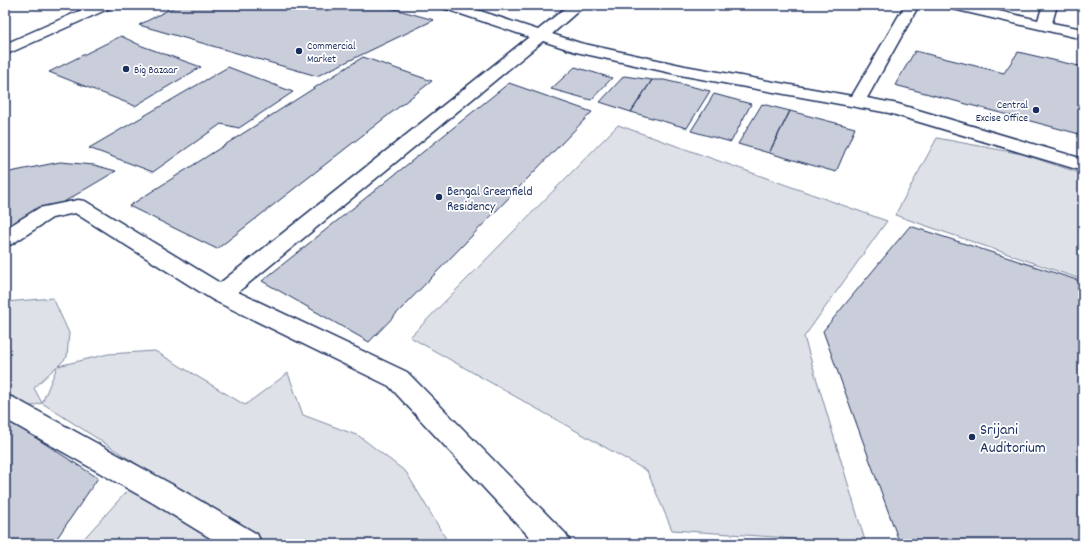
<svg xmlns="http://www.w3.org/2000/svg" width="1088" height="549" font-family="Dekko,sans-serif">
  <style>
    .green { fill: #dee1e7; stroke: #7c88a2; fill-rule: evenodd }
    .building { fill: #caceda; stroke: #1b2f5e }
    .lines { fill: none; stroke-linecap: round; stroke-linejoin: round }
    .minor-casing { stroke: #1b2f5e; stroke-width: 3 }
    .minor { fill: #fff; fill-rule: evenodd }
    .poi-dot { fill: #1b2f5e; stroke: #fff; stroke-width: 1.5 }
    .labels { text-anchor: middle; stroke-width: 3.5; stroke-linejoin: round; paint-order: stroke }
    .far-poi-label { font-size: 11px; fill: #1b2f5e; stroke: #fff; text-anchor: start }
    .poi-label { font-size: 13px; fill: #1b2f5e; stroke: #fff; text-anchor: start }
    .near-poi-label { font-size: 16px; fill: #1b2f5e; stroke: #fff; text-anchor: start }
  </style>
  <rect width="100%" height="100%" fill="#fff"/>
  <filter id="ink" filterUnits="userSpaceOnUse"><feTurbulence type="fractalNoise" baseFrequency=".025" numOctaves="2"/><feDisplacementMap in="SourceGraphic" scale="8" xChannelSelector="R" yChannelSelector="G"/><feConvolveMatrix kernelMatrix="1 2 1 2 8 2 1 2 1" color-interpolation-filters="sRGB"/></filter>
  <g filter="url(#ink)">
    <path class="green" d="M 618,125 L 887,221 L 804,337 L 866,544 L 839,544 L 774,537 L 672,530 L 647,471 L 410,337 Z
      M 937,138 L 1022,154 L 1083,174 L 1083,280 L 895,215 Z
      M 53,298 L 69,333 L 67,357 L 58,366 L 108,354 L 155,351 L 245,405 L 288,373 L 303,415 L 359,436 L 406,472 L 449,544 L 79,544 L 146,470 L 42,403 L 5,414 L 5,302 ZM 56,367 L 57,367 L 42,403 L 34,388 Z"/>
    <path class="building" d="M 178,5 L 380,5 L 434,20 L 317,76 L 139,25 Z
      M 121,36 L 142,46 L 201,67 L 135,106 L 49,72 Z
      M 915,51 L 1004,73 L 1018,52 L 1083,67 L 1083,135 L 895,85 Z
      M 363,57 L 432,81 L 217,249 L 129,206 Z
      M 228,67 L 293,92 L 239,128 L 221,124 L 153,172 L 89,148 Z
      M 575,67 L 612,78 L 591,100 L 551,89 Z
      M 624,76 L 652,80 L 631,112 L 600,102 Z
      M 652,80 L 664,80 L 710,91 L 687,128 L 631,112 Z
      M 509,83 L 592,112 L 369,342 L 262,281 Z
      M 714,94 L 751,104 L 731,142 L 691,131 Z
      M 762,104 L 790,111 L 769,153 L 738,144 Z
      M 790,111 L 855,128 L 836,172 L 769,153 Z
      M 60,162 L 94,165 L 116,171 L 5,237 L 5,173 Z
      M 910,226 L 1083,282 L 1083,544 L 900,544 L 823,331 Z
      M 5,418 L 98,478 L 53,544 L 5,544 Z"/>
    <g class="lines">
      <g class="minor-casing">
        <path id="minor" d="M 93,5 L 112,5 L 110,8 L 5,55 L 5,44 Z
          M 441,5 L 462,5 L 538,30 L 569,5 L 585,5 L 552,34 L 580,43 L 685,66 L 852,96 L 905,5 L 919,5 L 867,98 L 898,104 L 1083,159 L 1083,171 L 889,113 L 685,76 L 576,52 L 543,41 L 238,292 L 407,372 L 566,534 L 571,544 L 536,544 L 389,386 L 213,300 L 75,213 L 52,218 L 12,244 L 5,246 L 5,229 L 39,208 L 78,200 L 85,201 L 220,283 L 529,37 L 443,8 Z
          M 946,5 L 972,5 L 1038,20 L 1043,5 L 1057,5 L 1052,23 L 1083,29 L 1083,39 L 953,9 L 948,8 Z
          M 5,395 L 14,398 L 173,485 L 257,534 L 262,544 L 220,544 L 153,503 L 5,419 Z"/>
      </g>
      <use href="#minor" class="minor"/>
    </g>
  </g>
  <g class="poi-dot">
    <circle cx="299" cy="51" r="4"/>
    <circle cx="126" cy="69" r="4"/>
    <circle cx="1036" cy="110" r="4"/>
    <circle cx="439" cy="197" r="4"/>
    <circle cx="972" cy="437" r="4"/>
  </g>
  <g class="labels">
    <g class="far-poi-label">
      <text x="307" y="49">Commercial<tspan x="307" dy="13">Market</tspan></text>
      <text x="134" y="73">Big Bazaar</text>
      <text x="1028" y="108" text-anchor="end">Central<tspan x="1028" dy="13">Excise Office</tspan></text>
    </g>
    <g class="poi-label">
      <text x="447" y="195">Bengal Greenfield<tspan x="447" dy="15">Residency</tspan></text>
    </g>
    <g class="near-poi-label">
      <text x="980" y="434">Srijani<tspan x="980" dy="18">Auditorium</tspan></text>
    </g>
  </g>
  <rect width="1088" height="549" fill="none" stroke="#fff" stroke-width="20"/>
  <rect x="10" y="10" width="1068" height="529" fill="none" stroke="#1b2f5e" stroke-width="1.5" filter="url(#ink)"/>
</svg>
